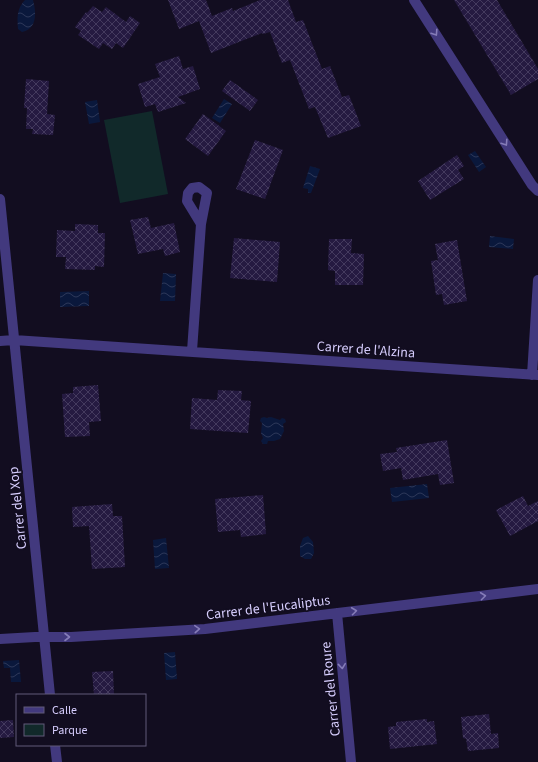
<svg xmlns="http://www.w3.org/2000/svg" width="538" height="762" font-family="'Source Sans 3',sans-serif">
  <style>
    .green { fill: #11292a }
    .water { fill: url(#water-waves) }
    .building { fill: url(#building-cross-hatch) }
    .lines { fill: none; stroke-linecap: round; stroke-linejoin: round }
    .minor { stroke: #42397e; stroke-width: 10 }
    .oneway { stroke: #857cb8 }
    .labels { text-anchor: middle; stroke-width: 3.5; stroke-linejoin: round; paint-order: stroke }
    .street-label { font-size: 14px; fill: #d7cefe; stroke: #120d20 }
  </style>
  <defs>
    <pattern id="water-waves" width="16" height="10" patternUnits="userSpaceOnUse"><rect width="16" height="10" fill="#0a183c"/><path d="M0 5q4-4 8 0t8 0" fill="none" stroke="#2d3859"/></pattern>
    <pattern id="building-cross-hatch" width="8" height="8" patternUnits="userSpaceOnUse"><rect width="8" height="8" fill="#251a41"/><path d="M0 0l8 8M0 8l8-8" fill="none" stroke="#443a5e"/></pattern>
  </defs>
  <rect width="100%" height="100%" fill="#120d20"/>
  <path class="green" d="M 152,111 L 168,194 L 120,203 L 104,120 Z"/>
  <path class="water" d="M 25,0 L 33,0 C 36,11 38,29 22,32 L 18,29 C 17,18 17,8 25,0 Z
    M 224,99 L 232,104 L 220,123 L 212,118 Z
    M 97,100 L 100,122 L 89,124 L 85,102 Z
    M 475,151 L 486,167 L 479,172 L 468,155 Z
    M 310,166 L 320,169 L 311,193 L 308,193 L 308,189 L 303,188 Z
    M 490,236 L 514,239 L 513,249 L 489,247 Z
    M 163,273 L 176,274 L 175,301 L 160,301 Z
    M 89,291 L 89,306 L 60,307 L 60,292 Z
    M 264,417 L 267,418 L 271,417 L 280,420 L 282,418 L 285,419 L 286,422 L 283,424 L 284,431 L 280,439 L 274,441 L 268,441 L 267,444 L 263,444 L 261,441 L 263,438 L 261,433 L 262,423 L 260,421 L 261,418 Z
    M 427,484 L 429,498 L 392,502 L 390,488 Z
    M 308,536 L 313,542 L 314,553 L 311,559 L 305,559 L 300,556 L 300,546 L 303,538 Z
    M 166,538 L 169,568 L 155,569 L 153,540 Z
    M 175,652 L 177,679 L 166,680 L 164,653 Z
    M 19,660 L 21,682 L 11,682 L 10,668 L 4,668 L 3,661 Z"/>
  <path class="building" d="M 168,0 L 206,0 L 212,16 L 232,8 L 233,11 L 260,0 L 288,0 L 296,22 L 303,20 L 322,69 L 330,66 L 342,97 L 349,95 L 361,126 L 328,138 L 315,107 L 309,109 L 290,60 L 282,63 L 270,32 L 263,34 L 262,33 L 211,53 L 199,21 L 179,29 Z
    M 454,0 L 497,0 L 538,69 L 538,79 L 511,95 Z
    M 93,6 L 102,12 L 106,7 L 126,22 L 130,16 L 140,23 L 123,48 L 116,43 L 112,49 L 103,43 L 99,49 L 78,35 L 81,31 L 75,27 L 86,12 L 87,13 Z
    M 179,56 L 183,69 L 193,66 L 200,89 L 178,97 L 186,103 L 158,112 L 155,104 L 145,107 L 138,84 L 160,77 L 155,64 Z
    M 26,79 L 49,81 L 47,114 L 55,115 L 53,135 L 32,134 L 33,129 L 26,129 L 27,108 L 24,108 Z
    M 230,80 L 258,100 L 250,111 L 222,91 Z
    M 203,114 L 226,131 L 208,156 L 185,139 Z
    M 255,140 L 283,150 L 265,199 L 236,189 Z
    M 457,155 L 464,166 L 458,170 L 464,179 L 430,200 L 418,181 Z
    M 148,217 L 151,228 L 174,223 L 180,252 L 165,256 L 163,249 L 138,254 L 130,220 Z
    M 75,224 L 98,225 L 98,233 L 105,233 L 104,267 L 95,266 L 95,270 L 65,269 L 66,257 L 56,257 L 57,230 L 75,231 Z
    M 234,238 L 280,242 L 277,282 L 230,278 Z
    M 329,239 L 352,239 L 351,253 L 364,254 L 363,285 L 335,285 L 335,271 L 328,270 Z
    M 457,240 L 467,301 L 444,305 L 442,294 L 436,295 L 431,261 L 438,260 L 435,244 Z
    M 98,385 L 101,421 L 89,422 L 90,436 L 65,437 L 62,394 L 73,393 L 73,387 Z
    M 218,390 L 242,391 L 241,400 L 251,401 L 248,433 L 190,429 L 192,398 L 217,400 Z
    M 447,440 L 454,483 L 440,485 L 438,474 L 403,480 L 401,468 L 383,471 L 380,454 L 397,452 L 396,448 Z
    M 263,495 L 266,534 L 241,537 L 240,530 L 218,532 L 215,499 Z
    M 523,496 L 528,506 L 538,501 L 538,521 L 510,536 L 496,510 Z
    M 112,504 L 113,516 L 122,516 L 125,567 L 92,569 L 89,526 L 73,527 L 72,507 Z
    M 113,671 L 114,695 L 94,695 L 92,672 Z
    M 489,714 L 491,734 L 498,733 L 499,748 L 468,751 L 466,739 L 463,738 L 461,717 Z
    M 427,719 L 427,722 L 434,721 L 437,744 L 390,749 L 388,727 L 396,726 L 396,722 Z
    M 13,720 L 14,737 L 0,738 L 0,721 Z"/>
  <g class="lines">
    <path class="minor" d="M 414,0 L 532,185 L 538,191
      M 0,199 L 50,695
      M 0,341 L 14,340 L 538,375
      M 192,351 L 201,224 L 207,193 L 199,187 L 192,188 L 188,193 L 187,201 L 201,224
      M 532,375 L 538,280
      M 337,613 L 351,762
      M 0,639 L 35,637 L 71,637 L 205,629 L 538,589
      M 55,745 L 57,762"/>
  </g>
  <defs><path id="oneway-chevron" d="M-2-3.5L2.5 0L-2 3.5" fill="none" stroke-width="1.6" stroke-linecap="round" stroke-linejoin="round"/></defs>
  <g class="oneway">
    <use href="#oneway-chevron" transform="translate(435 33) rotate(57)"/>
    <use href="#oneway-chevron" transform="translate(505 143) rotate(57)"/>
    <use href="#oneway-chevron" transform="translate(483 596) rotate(-7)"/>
    <use href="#oneway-chevron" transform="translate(354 611) rotate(-7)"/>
    <use href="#oneway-chevron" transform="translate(197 629) rotate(-4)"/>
    <use href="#oneway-chevron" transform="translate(67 637)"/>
    <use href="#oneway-chevron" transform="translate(342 666) rotate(84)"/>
  </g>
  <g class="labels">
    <g class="street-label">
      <text transform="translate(366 349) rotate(4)" y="5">Carrer de l'Alzina</text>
      <text transform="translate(17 508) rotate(-96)" y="5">Carrer del Xop</text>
      <text transform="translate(268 607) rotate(-7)" y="5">Carrer de l'Eucaliptus</text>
      <text transform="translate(330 689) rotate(-96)" y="5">Carrer del Roure</text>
    </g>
  </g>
  <rect x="16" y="694" width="130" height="52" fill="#120d20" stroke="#615a79"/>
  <rect x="24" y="707" width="20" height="6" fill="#42397e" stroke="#615a79"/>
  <text x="52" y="714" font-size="12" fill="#d7cefe">Calle</text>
  <rect x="24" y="724" width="20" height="12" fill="#11292a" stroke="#615a79"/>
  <text x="52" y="734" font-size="12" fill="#d7cefe">Parque</text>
</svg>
